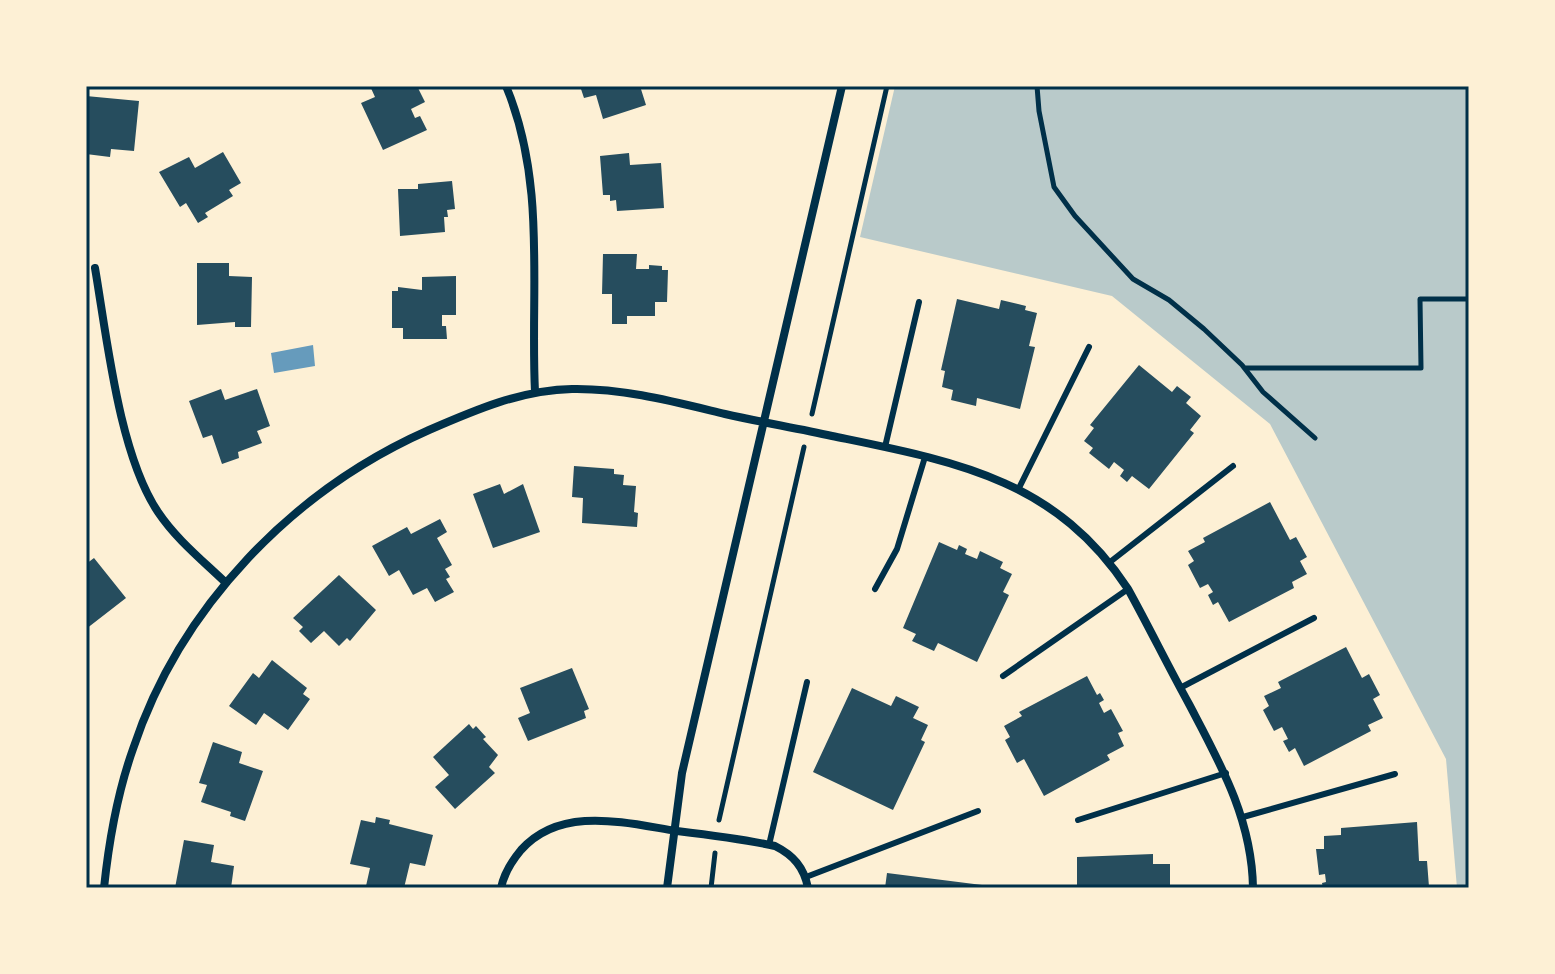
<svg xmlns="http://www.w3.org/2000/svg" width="1555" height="974" font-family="Figtree,sans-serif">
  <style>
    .green { fill: #b9caca }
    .water { fill: #669bbc }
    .building { fill: #264d5e }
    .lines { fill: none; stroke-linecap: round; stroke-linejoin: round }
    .path { stroke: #003049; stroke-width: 5 }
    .service { stroke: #003049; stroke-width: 6 }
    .minor { stroke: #003049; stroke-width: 8 }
    .neatline { fill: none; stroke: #003049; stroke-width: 3 }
  </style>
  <rect width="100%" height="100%" fill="#fdf0d5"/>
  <path class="green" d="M 895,86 L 1469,86 L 1469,888 L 1457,888 L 1446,759 L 1270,424 L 1112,296 L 860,237 Z"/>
  <path class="water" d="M 313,345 L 315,366 L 274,373 L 271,353 Z"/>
  <path class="building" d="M 370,86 L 417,86 L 425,102 L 411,109 L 415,118 L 420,116 L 427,130 L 383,150 L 361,103 L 375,97 Z
    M 580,86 L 640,86 L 646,105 L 603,119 L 596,95 L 584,98 Z
    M 86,96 L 139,101 L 134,151 L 111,149 L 110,157 L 86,154 Z
    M 223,152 L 241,183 L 229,190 L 233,196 L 205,213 L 208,217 L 198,223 L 186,203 L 180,207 L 159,172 L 189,157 L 195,168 Z
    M 629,153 L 630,165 L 661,163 L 664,208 L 617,211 L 616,200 L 610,201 L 610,195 L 603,195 L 600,156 Z
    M 452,181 L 455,209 L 447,210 L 448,217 L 444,217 L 445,232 L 400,236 L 398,189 L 418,189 L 418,184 Z
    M 603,254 L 637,254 L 636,269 L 649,269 L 649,265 L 662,266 L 662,270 L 668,270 L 667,302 L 655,302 L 655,316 L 627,316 L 627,324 L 612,324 L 612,294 L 602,294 Z
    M 197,263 L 229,263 L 229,276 L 252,277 L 251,327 L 235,327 L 235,322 L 197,325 Z
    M 456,276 L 456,315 L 442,315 L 442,326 L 446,326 L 447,339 L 403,339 L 403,328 L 392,328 L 392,291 L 398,291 L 398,287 L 422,290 L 422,277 Z
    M 957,299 L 999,309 L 1001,300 L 1026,306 L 1025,310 L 1037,313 L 1029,346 L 1035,347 L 1020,409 L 977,398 L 976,406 L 951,400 L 953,390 L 942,387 L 945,371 L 941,370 Z
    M 1139,365 L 1172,392 L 1177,386 L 1191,397 L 1186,403 L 1201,416 L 1190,430 L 1194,433 L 1149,489 L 1132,476 L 1127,482 L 1120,476 L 1124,470 L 1114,462 L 1109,469 L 1089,453 L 1093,448 L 1084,441 L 1094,428 L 1090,425 Z
    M 221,389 L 225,400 L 257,389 L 270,426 L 257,431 L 262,443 L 238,452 L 239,458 L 222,464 L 212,435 L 203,438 L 189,401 Z
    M 574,466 L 614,469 L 614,474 L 624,475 L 623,485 L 636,486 L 634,512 L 638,513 L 637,527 L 582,523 L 583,498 L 572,497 Z
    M 500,484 L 504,494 L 523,484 L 540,532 L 493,548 L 473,494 Z
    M 1270,502 L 1290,540 L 1296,537 L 1307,557 L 1300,561 L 1307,574 L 1292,582 L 1294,588 L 1229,622 L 1218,602 L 1213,605 L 1208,595 L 1213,592 L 1208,584 L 1200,588 L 1188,565 L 1194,561 L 1188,551 L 1205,542 L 1203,538 Z
    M 440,519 L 447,532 L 437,538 L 452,565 L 445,569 L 450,577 L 446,579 L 454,592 L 435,602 L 427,588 L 413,595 L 399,570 L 389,576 L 372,546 L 407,527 L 411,534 Z
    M 939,542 L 957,550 L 959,545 L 967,549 L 965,554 L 977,559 L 980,551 L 1003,562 L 1000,568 L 1012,574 L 1003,592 L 1009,595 L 977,662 L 938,643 L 934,651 L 912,641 L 916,634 L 903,628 Z
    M 94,558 L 126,598 L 86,629 L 86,564 Z
    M 339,575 L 376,610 L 350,641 L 347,638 L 339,646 L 324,631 L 311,643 L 299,631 L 303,627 L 293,618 Z
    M 1346,647 L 1362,678 L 1369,674 L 1380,695 L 1373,699 L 1383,718 L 1368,725 L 1371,731 L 1304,766 L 1295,748 L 1289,752 L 1283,741 L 1288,739 L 1282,727 L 1274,731 L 1263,710 L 1269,706 L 1264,696 L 1281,688 L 1278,682 Z
    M 272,660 L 307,688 L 303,694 L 310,699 L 288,730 L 264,713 L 256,725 L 229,706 L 253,673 L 259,678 Z
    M 572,668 L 589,709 L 584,711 L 586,718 L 528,741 L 518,718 L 530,713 L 520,688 Z
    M 1087,676 L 1097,695 L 1100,693 L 1104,700 L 1099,703 L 1104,713 L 1111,709 L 1123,731 L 1118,733 L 1124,746 L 1107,755 L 1110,760 L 1044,796 L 1024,759 L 1017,763 L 1005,740 L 1010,737 L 1004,726 L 1022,716 L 1019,712 Z
    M 852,688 L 891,706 L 896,696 L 919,707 L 913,718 L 928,725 L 921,740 L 925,742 L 893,810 L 813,772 Z
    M 469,724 L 473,729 L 476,726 L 486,737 L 483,739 L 498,755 L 489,767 L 495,773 L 455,809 L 435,787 L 449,775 L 433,757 Z
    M 213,742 L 242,752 L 239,763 L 263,771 L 245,821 L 230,816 L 231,812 L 201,802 L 207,785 L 199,783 Z
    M 376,817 L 390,820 L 389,824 L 433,835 L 425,866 L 410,863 L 404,888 L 366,886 L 370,868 L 350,864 L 361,820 L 375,823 Z
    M 1417,822 L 1419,861 L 1427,861 L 1429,887 L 1323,888 L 1322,883 L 1326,882 L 1325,874 L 1319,875 L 1316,849 L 1324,849 L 1324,836 L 1341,835 L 1341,828 Z
    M 184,840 L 214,845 L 211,862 L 234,866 L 231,888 L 175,888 Z
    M 1153,854 L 1153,864 L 1170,864 L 1170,888 L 1077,888 L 1077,857 Z
    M 887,873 L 982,885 L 982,888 L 885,888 Z"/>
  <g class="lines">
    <path class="path" d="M 1037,86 L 1039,111 L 1054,187 L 1075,216 L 1133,279 L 1169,300 L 1204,329 L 1242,365 L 1263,392 L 1315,438
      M 1245,368 L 1421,368 L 1420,299 L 1469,299
      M 812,414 L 887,86
      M 719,820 L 804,447
      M 711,888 L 715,853"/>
    <path class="service" d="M 885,447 L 919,302
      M 1019,488 L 1089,347
      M 1110,562 L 1233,466
      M 875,589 L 897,549 L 925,457
      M 1003,676 L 1128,589
      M 1180,688 L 1314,618
      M 1243,817 L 1395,774
      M 1078,820 L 1226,773
      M 769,845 L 807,682
      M 806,877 L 978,811"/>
    <path class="minor" d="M 506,86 C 547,184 530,290 535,392
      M 95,268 C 107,338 119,454 158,512 C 176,539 202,560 226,583
      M 104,888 C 109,840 117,794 133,749 C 180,607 293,490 429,430 C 475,410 521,390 572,389 C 623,388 675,402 725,414 C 760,422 796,428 832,436 C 953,461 1055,478 1128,589 C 1149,627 1168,666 1189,704 C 1220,763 1252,819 1253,888
      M 501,888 C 504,873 511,862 521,850 C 561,805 625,823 677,831 C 710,835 743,839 775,846 C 793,855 804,867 808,888
      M 667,888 L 682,773 L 842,86"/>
  </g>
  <rect width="1555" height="974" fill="none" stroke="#fdf0d5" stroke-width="176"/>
  <rect x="88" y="88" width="1379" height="798" class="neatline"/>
</svg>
